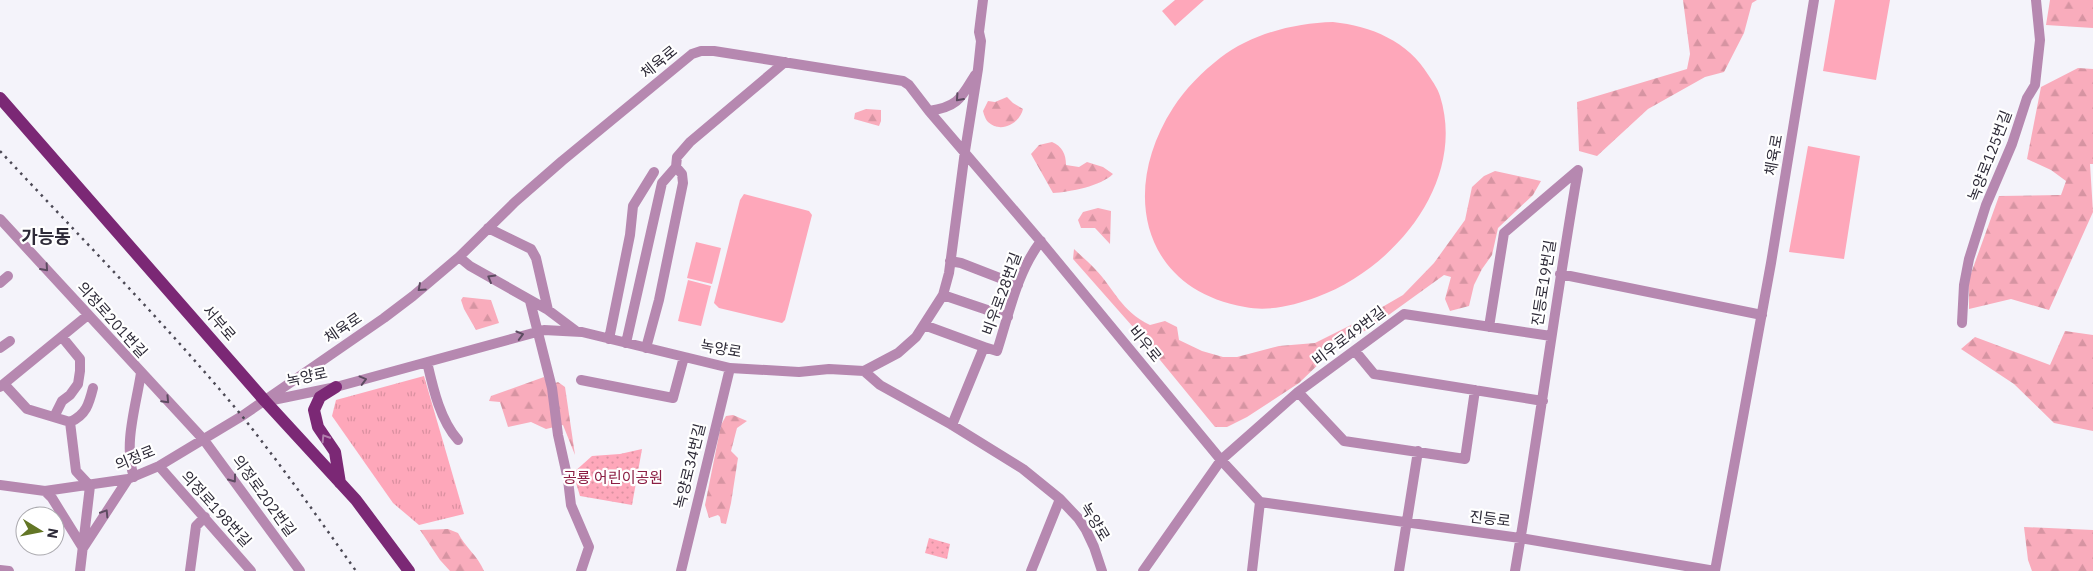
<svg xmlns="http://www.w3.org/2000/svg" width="2093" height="571" font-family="'IBM Plex Sans','Noto Sans KR',sans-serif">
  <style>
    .grass { fill: url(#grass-tufts) }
    .forest { fill: url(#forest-firs) }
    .park { fill: url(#park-dots) }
    .pitch { fill: #fea7ba }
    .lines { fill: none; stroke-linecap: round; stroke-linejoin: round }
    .street { stroke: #b688b0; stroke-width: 10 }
    .primary { stroke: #7b2875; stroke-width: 12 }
    .rail { stroke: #4c4955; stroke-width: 2.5; stroke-dasharray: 2.5 5; stroke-linecap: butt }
    .oneway { stroke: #5d4b61 }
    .oneway2 { stroke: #b07eac }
    .labels { text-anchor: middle; stroke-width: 4.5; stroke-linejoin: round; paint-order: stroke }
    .street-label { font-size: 15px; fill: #2d2a37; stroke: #fff }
    .park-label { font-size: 15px; fill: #8c1f44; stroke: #fff }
    .quarter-label { font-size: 18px; font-weight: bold; fill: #2d2a37; stroke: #fff }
  </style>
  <defs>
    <pattern id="grass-tufts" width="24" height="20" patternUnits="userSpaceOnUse" patternTransform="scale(1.25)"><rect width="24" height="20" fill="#fea7ba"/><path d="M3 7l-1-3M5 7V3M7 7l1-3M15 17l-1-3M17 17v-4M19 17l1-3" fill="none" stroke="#da90a0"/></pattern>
    <pattern id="forest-firs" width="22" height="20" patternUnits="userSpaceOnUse" patternTransform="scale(1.25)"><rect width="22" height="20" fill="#f9acbc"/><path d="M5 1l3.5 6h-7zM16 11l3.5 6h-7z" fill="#d694a2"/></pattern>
    <pattern id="park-dots" width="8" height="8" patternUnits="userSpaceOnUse" patternTransform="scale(1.25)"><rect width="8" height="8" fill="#fea7ba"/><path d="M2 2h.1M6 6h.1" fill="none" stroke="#da90a0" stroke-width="1.8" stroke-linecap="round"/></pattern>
  </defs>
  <rect width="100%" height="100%" fill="#f4f3fa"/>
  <path class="grass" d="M 424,376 L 464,514 L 419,525 L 393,503 L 332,416 L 336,400 Z"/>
  <path class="forest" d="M 1683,0 L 1757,0 L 1752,3 L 1744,33 L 1724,72 L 1705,77 L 1648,109 L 1597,156 L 1579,151 L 1577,102 L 1687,69 L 1690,54 Z
    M 2050,0 L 2093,0 L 2093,28 L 2046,25 Z
    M 2078,68 L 2093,69 L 2093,164 L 2090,164 L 2093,212 L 2049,310 L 2011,299 L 1969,309 L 1969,279 L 1999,196 L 2061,195 L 2066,181 L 2051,170 L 2027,159 L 2041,87 Z
    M 1007,97 L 1013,103 L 1023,109 C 1020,123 1001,134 988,122 C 986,120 984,115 983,111 L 988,101 L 995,102 Z
    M 866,109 L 881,110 L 881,121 L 879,126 L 854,119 L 855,113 Z
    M 1052,142 C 1062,146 1066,154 1066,165 L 1079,167 L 1087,162 L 1103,167 L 1113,174 C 1101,186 1070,192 1053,193 L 1031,154 L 1039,145 Z
    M 1495,171 L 1541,181 L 1533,195 L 1498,228 L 1492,255 L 1482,269 L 1474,285 L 1469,306 L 1450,311 L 1445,299 L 1451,277 L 1444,275 L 1372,327 L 1351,338 L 1325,358 L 1299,383 L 1247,417 L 1227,427 L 1215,427 L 1133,327 L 1073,259 L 1074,249 C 1081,256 1089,262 1095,269 C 1116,291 1120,310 1150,325 L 1165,321 L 1177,327 L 1179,340 L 1202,351 L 1223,357 L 1237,357 L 1279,346 L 1315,343 L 1353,324 L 1403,295 L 1434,263 L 1465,220 L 1472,187 L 1484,176 Z
    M 1098,208 L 1111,211 L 1110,244 L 1095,228 L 1081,228 L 1078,220 L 1083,212 Z
    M 463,297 L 491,300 L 499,323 L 476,330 L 464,309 L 461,300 Z
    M 2065,331 L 2093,335 L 2093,431 L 2054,423 L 2014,384 L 1961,349 L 1975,337 L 2050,365 Z
    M 544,377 L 548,386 L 558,382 L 565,387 L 575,455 L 563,425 L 546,429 L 531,422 L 508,427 L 500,402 L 489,401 L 491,396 Z
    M 733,415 L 747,421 L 737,428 L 731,451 L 738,458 L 731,503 L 726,524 L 721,523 L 720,517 L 718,515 L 709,518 L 705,505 L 721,425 L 726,416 Z
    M 2024,527 L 2093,530 L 2093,571 L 2032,571 L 2028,560 Z
    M 448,529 L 458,533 C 465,547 478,556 484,571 L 450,571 L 440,560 L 420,530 Z"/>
  <path class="park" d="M 642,449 L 632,505 L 580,496 L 573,473 L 592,456 L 620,454 Z
    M 929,538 L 950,544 L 947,559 L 925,553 Z"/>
  <path class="pitch" d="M 1175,0 L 1204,0 L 1175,26 L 1162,11 Z
    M 1835,0 L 1890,0 L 1876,80 L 1823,71 Z
    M 1333,22 C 1371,26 1408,41 1429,76 C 1433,82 1438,89 1440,96 C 1467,182 1394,269 1317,297 C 1295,305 1269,312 1245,307 C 1141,289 1120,190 1173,108 C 1185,89 1202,72 1220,58 C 1251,34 1294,23 1333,22 Z
    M 1808,146 L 1860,156 L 1844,259 L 1789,252 Z
    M 744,194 L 809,211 L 812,215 L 785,320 L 782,323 L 719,308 L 714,303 L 740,200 Z
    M 696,242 L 721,248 L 712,284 L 687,278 Z
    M 688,280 L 711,286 L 701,326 L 678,321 Z"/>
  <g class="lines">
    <path class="street" d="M 929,111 C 958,107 961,98 975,75
      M 676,167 L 677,157 L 690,142 L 785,62
      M 0,219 L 204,440 L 300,571
      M 488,228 L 531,249 L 536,258 L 548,310
      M 459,257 L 470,266 L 548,310 L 576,331
      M 950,261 L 961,263 L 1018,285
      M 1560,274 L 1762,315
      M 0,283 L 8,276
      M 943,295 L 1008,317
      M 530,301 L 552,388 L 558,435 L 568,480 L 571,505 L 589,547 L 581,571
      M 1962,323 L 1964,285 L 1969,259 L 1986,205 L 2012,144 L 2027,98 L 2035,85 L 2040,40 L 2036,0
      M 924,325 L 984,347
      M 1489,327 L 1504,233 L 1578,170
      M 609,339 L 630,235 L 633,206 L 654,172
      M 626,343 L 662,183 L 676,167 L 682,174 L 683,183 L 659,300 L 646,348
      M 0,348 L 10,341
      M 1355,351 L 1374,374 L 1543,401
      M 427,362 C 433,388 440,420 458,440
      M 864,371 L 898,353 L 916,337 L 943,295 L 949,273 L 965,151 L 978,69 L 981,41 L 979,32 L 983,0
      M 581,380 L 673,398 L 684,357
      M 4,384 L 27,409 L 70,422 L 76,471 L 90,486
      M 0,387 L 88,315
      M 1298,392 L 1344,441 L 1465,459 L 1475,390
      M 268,401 L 336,387 L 544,330 L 582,332 L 730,368 L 799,372 L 829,369 L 864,371 L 880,385 L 952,425 L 1023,469 L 1060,499 L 1078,518 L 1086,530 L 1094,547 L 1102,571
      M 54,417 L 62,401 L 70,395 L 78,384 L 80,371 L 80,359 L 62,337
      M 70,422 C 86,415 89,404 93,388
      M 952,425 L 984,347 L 997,351 C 1009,314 1017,272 1041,241
      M 159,466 L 251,571
      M 134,477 C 123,445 136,406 141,373
      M 0,485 L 45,491 L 128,479 L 159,466 L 242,416 L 384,318 L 413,296 L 459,257 L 515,202 L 562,161 L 692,54 L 701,51 L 714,51 L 903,81 L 909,85 L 929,111 L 1037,237 L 1221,460 L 1260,502 L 1252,571
      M 45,491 L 52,498 L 83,548 L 128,479
      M 1260,502 L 1520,538 L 1715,571
      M 0,570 L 9,571
      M 80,571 L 90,486
      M 190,571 L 196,526 L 205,517
      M 681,571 L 730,368
      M 1031,571 L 1060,499
      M 1143,571 L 1221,460 L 1298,392 L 1404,314 L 1551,336
      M 1399,571 L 1418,451
      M 1515,571 C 1538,438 1555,303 1578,170
      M 1715,571 L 1771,263 L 1814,0"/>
    <path class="primary" d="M 0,98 L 265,401 L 356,500 L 409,571
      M 336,387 L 320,397 L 314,410 L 318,427 L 335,452 L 340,483"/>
    <path class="rail" d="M 0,151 C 81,238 166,324 242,416 C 282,466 319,519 356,571"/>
  </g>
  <defs><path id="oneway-chevron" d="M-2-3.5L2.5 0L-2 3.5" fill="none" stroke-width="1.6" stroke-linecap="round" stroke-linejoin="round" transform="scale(1.25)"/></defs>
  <g class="oneway">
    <use href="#oneway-chevron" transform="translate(959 98) rotate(132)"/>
    <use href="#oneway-chevron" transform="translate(45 268) rotate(48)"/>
    <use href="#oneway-chevron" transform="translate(491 278) rotate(-150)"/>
    <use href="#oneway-chevron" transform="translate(421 288) rotate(138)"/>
    <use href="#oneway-chevron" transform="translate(520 335) rotate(-16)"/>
    <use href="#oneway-chevron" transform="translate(363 380) rotate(-15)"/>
    <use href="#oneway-chevron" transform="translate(166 400) rotate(46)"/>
    <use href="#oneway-chevron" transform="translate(233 479) rotate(54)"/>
    <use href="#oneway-chevron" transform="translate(105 513) rotate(-58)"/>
  </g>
  <use class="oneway2" href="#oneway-chevron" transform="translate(325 438) rotate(-122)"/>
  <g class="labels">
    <g class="street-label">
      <text transform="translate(659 62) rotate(-39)" y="5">체육로</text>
      <text transform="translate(1774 155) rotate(-80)" y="5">체육로</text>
      <text transform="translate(1990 156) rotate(-69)" y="5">녹양로125번길</text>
      <text transform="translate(1544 283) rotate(-81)" y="5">진등로19번길</text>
      <text transform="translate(1002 294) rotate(-70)" y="5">비우로28번길</text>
      <text transform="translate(112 320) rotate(48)" y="5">의정로201번길</text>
      <text transform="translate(219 323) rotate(49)" y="5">서부로</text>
      <text transform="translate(343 328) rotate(-34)" y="5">체육로</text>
      <text transform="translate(1349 336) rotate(-37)" y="5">비우로49번길</text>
      <text transform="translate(1145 344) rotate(51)" y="5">비우로</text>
      <text transform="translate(721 349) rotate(10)" y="5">녹양로</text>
      <text transform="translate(307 377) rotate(-12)" y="5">녹양로</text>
      <text transform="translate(135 458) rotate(-22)" y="5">의정로</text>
      <text transform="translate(690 466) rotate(-76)" y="5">녹양로34번길</text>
      <text transform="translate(264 496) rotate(54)" y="5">의정로202번길</text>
      <text transform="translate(216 509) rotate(48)" y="5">의정로198번길</text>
      <text transform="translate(1490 519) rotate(7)" y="5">진등로</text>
      <text transform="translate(1095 522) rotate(59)" y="5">녹양로</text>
    </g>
    <g class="park-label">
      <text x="613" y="483">공룡 어린이공원</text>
    </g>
    <g class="quarter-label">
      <text x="46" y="243">가능동</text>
    </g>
  </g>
  <g transform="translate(40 531) rotate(100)"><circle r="24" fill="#ffffff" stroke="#abaaaf"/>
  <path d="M0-4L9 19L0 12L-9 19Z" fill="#637625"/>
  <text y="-8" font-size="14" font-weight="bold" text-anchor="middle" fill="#2d2a37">N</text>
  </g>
</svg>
